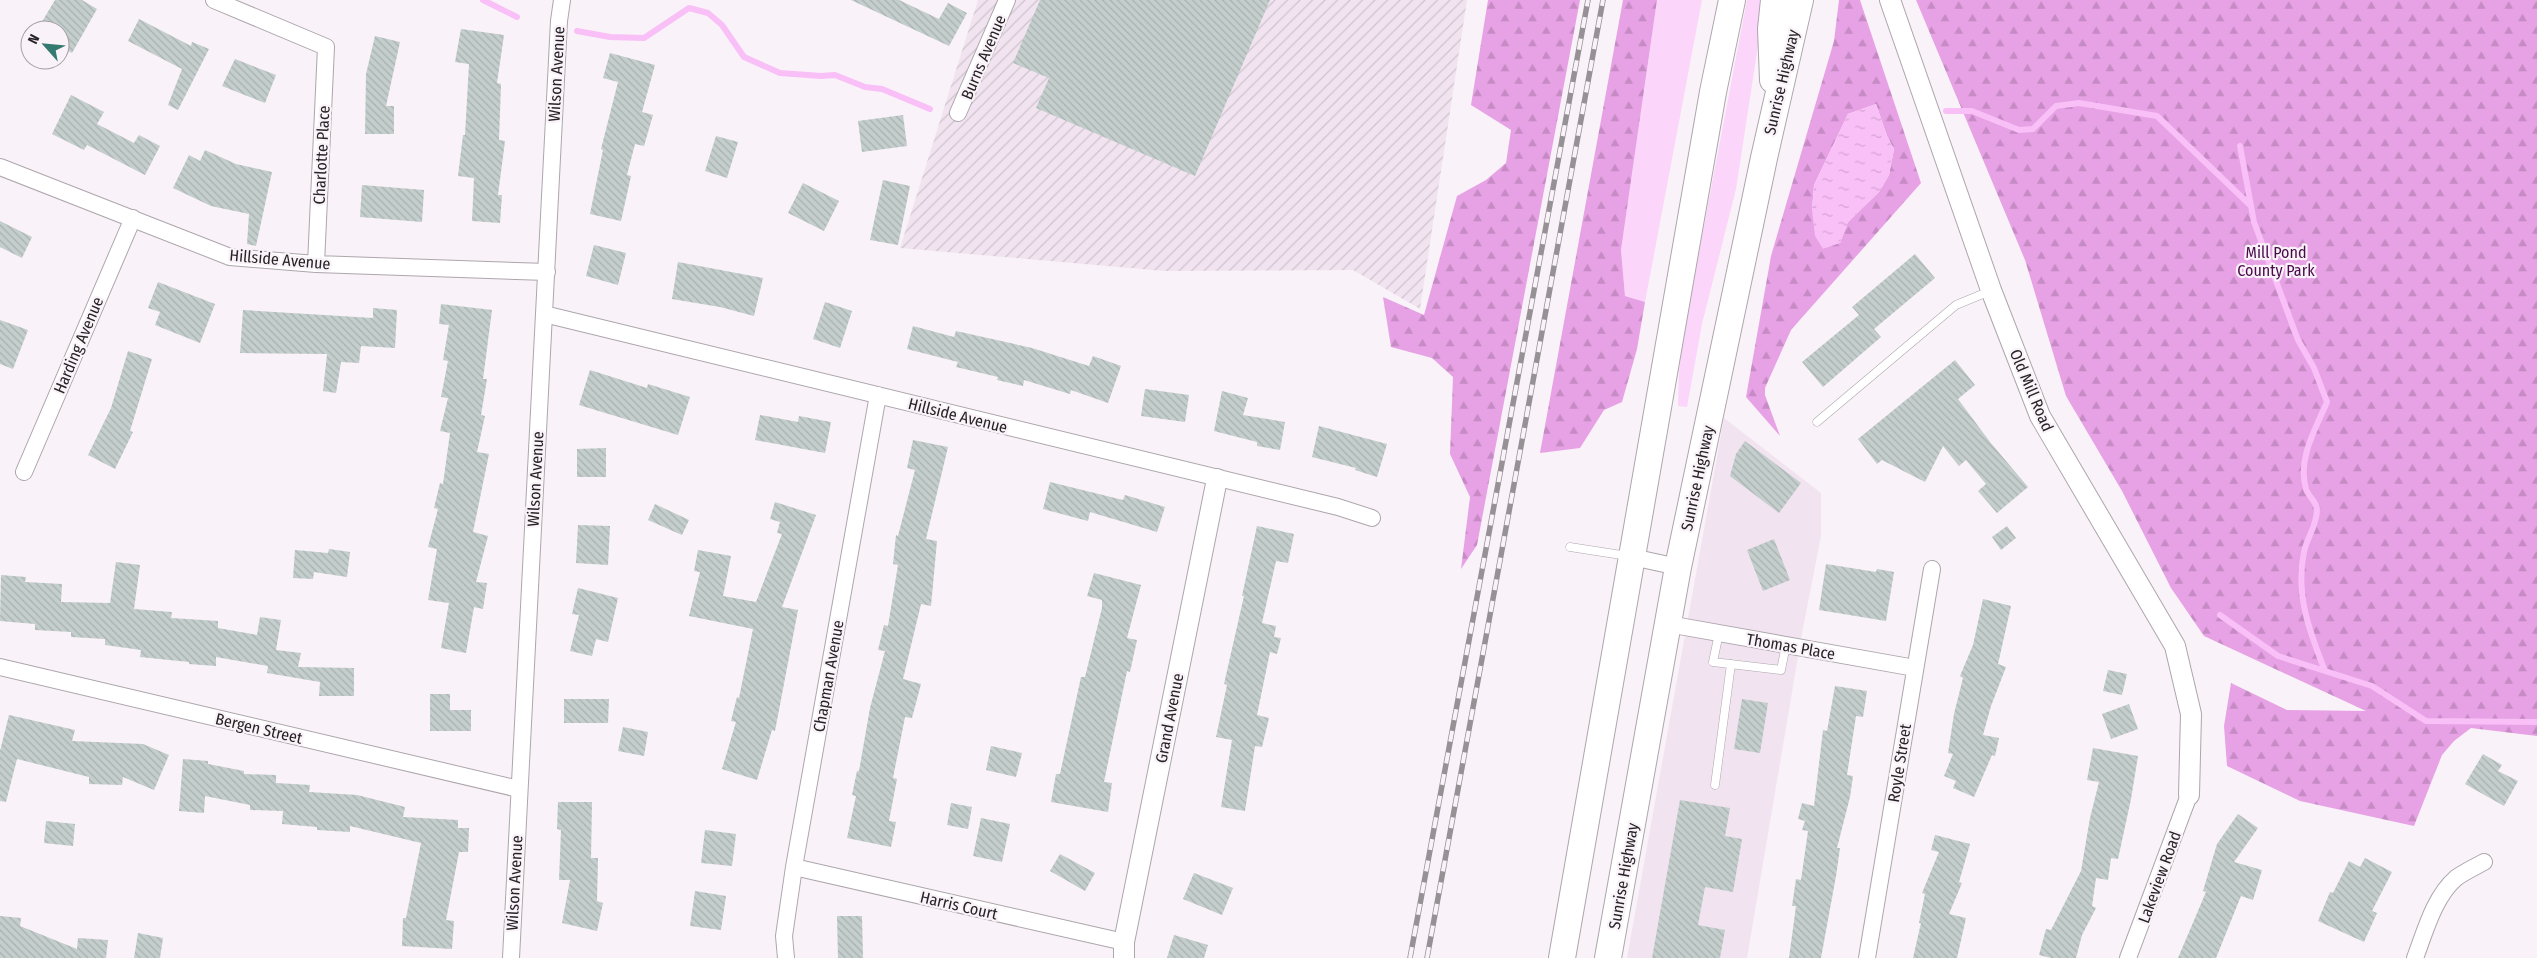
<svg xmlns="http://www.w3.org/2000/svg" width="2537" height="958" font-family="'Fira Sans Condensed',sans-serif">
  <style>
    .built { fill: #f1e4f0 }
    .industrial { fill: url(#industrial-furrows) }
    .green { fill: #fbd5fa }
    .forest { fill: url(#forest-firs); fill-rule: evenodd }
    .water { fill: url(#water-ripples) }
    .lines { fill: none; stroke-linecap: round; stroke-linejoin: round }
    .stream { stroke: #f9bff7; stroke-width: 6 }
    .building { fill: url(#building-back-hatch) }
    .service-casing { stroke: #ada6ac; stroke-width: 9 }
    .minor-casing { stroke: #ada6ac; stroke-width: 18 }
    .tertiary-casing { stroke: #ada6ac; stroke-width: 22 }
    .trunk-casing { stroke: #ada6ac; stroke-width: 28 }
    .service { stroke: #fff; stroke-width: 8 }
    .minor { stroke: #fff; stroke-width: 16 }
    .tertiary { stroke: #fff; stroke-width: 20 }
    .trunk { stroke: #fff; stroke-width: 26 }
    .rail-casing { stroke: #959195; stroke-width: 5.5 }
    .rail { stroke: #f9f2f8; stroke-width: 4; stroke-dasharray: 11; stroke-linecap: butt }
    .labels { text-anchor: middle; stroke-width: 4.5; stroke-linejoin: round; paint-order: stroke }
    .street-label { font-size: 16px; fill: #252325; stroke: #f9f2f8 }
    .park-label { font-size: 16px; fill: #4a0b4b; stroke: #f9f2f8 }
  </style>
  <defs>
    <pattern id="industrial-furrows" width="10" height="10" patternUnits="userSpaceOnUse" patternTransform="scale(1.25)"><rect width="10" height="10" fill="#f1e4f0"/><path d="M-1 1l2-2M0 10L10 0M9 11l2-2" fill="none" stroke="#cec3ce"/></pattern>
    <pattern id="forest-firs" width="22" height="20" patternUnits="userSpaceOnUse" patternTransform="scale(1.25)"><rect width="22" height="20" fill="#e7a1e5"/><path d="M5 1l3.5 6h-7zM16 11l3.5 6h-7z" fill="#c68ac4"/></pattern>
    <pattern id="water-ripples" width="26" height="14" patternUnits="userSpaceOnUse" patternTransform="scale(1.25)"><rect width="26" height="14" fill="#f9bff7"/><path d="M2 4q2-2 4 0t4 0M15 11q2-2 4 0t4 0" fill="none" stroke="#d5a4d4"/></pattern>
    <pattern id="building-back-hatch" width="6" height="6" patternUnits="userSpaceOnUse" patternTransform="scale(1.25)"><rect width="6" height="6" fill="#c4cecc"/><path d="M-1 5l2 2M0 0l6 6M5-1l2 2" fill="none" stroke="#a8b1af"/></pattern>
  </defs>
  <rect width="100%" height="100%" fill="#f9f2f8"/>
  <path class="built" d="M 1724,418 L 1821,493 L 1821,536 L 1802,633 L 1747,958 L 1627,958 Z"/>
  <path class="industrial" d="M 978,0 L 1467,0 L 1420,309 L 1353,270 L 1164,271 L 900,248 Z"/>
  <path class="green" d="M 1657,0 L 1702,0 L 1645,302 L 1625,296 L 1621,250 Z
    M 1747,0 L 1765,0 L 1736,189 L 1702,324 L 1687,407 L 1678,406 L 1679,371 L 1685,325 Z"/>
  <path class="forest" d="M 1488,0 L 1580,0 L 1477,545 L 1461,569 L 1470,497 L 1450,454 L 1453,377 L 1432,358 L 1391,347 L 1383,297 L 1424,315 L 1457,196 L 1486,180 L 1506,163 L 1511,130 L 1471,105 Z
    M 1623,0 L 1657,0 L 1621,250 L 1625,296 L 1645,302 L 1637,349 L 1622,402 L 1604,410 L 1580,448 L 1540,453 Z
    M 1839,0 L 1860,0 L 1921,183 L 1791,330 L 1765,388 L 1765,395 L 1780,436 L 1746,397 L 1771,256 L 1834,41 ZM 1876,104 L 1887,136 L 1894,149 L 1889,175 L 1879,192 L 1848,222 L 1840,243 L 1812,210 L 1814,185 L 1848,114 Z
    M 1916,0 L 2537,0 L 2537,736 L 2471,728 L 2454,741 L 2442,755 L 2414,826 L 2300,801 L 2227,766 L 2224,726 L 2231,683 L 2287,710 L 2366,711 L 2204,636 L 2171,588 L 2122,491 L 2066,396 L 2025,260 Z"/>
  <path class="water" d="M 1876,104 L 1887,136 L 1894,149 L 1889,175 L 1879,192 L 1848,222 L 1840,243 L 1823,249 L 1815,236 L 1812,210 L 1814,185 L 1848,114 Z"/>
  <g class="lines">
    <path class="stream" d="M 483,0 L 517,17
      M 577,31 L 610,37 L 644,38 L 689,8 L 708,13 L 722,25 L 744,57 L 780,73 L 821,76 L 835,75 L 865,87 L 882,89 L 930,109
      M 1946,111 L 1972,111 L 2019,130 L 2033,129 L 2056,106 L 2079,103 L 2157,116 L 2251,206
      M 2240,146 L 2254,222 L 2298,340 L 2314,368 L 2327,402 C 2316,428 2297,459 2306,489 C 2308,496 2316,501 2317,509 C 2317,526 2307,537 2304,552 C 2295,594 2310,633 2325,671
      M 2220,615 L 2278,656 L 2372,686 L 2426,721 L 2537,722"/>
  </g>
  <path class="building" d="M 55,0 L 82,0 L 97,9 L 72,53 L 60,46 L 60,30 L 37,30 Z
    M 851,0 L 899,0 L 939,19 L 948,3 L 967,13 L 949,46 Z
    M 1040,0 L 1270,0 L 1195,176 L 1036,108 L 1049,78 L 1013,63 Z
    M 139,19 L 191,46 L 192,42 L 209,49 L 178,110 L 168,105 L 182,69 L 128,41 Z
    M 461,29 L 504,35 L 497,83 L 501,84 L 499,140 L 505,141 L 498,195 L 502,195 L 500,223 L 472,221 L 474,178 L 458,176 L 463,135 L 465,135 L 469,64 L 455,62 Z
    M 375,36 L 400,42 L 386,106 L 394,106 L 394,134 L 365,134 L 366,74 Z
    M 610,53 L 655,65 L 642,112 L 653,115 L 644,146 L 635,144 L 627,175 L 631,176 L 621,221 L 590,214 L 603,150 L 601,149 L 618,82 L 603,78 Z
    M 235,59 L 276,75 L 265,103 L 222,86 Z
    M 71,95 L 104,112 L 97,124 L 134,143 L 139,135 L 160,146 L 145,175 L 87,145 L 84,150 L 52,134 Z
    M 903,115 L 907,146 L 862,152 L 858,121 Z
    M 716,136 L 738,142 L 727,178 L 705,171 Z
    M 205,150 L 236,164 L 272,172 L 256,246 L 247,244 L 249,214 L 211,206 L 173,188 L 189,155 L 200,161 Z
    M 883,180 L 910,186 L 898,245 L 870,240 Z
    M 803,183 L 839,201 L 824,231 L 788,213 Z
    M 362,185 L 424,190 L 422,222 L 360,217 Z
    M 0,221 L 32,237 L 22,258 L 0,247 Z
    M 594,245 L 626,253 L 618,285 L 586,276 Z
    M 1915,254 L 1935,278 L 1874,329 L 1881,337 L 1823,387 L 1802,362 L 1859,315 L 1852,307 Z
    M 678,262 L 763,278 L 754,316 L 720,307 L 672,299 Z
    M 158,282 L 215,304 L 200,343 L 155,325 L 160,312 L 148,308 Z
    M 825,302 L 852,311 L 840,348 L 813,339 Z
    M 441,304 L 492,310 L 483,379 L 487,379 L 481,415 L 485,416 L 477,452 L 489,454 L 473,532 L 488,536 L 476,582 L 487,583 L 483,609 L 474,607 L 466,653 L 441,648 L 449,603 L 428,600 L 437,549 L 428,547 L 438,509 L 434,508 L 440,483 L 443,484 L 450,433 L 440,431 L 448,398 L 441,397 L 448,361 L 443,360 L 449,325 L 439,324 Z
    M 373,308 L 397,310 L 395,348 L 361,346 L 359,363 L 341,362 L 336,393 L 323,391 L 327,354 L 240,353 L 243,310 L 373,318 Z
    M 0,320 L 28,330 L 13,369 L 0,364 Z
    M 913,326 L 954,337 L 956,331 L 1032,348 L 1089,366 L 1093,356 L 1121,366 L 1108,403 L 1071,390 L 1070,394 L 1024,380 L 1023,386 L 997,380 L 998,377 L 956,367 L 958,362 L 907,349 Z
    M 128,351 L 152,359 L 130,431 L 133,432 L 115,469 L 88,455 L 111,408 Z
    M 1955,360 L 1975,385 L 1958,399 L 1990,442 L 2028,487 L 1997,513 L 1978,491 L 1986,484 L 1966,460 L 1959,466 L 1943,446 L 1925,482 L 1882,460 L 1877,464 L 1858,439 Z
    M 590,370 L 647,388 L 648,384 L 690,397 L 678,435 L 579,405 Z
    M 1145,389 L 1189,395 L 1185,422 L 1141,416 Z
    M 1222,391 L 1248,398 L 1243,415 L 1285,422 L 1280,450 L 1257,446 L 1257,442 L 1214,431 Z
    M 760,415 L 798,422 L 799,416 L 831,422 L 825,453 L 755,440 Z
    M 1319,426 L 1387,444 L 1377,477 L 1355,470 L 1356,468 L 1312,457 Z
    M 913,440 L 948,447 L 926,539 L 937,541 L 931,606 L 921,604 L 903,679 L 921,684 L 912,718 L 905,717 L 893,778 L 897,779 L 889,821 L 896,822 L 891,847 L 847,838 L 856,796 L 852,795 L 857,771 L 859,771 L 870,708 L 885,651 L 878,650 L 884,625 L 888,626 L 898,565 L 893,564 L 896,535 L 898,536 L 915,470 L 907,468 Z
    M 1745,441 L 1801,483 L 1779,513 L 1730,476 L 1736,454 Z
    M 606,448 L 606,477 L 577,477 L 577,449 Z
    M 1050,482 L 1123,500 L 1125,495 L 1165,507 L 1157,532 L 1090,512 L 1088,521 L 1043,509 Z
    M 775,502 L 816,515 L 782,607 L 798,610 L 775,731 L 772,730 L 757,780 L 722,769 L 736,722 L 731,721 L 737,697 L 739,698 L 753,629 L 689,616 L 700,572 L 694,571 L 698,550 L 731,556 L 723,596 L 756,602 L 782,534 L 777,533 L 780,522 L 770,519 Z
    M 655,504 L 689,520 L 682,535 L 648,520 Z
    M 578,525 L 610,526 L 608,565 L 576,563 Z
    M 1257,526 L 1294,534 L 1288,563 L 1276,561 L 1262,623 L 1276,626 L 1274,637 L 1281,638 L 1277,654 L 1270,652 L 1257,715 L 1269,718 L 1262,747 L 1255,746 L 1245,811 L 1221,807 L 1232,740 L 1216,737 L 1227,685 L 1224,684 L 1244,596 L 1242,596 Z
    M 2007,526 L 2016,538 L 2001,550 L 1992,537 Z
    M 1774,539 L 1790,580 L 1763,591 L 1747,550 Z
    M 329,549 L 350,552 L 347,577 L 314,572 L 313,579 L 293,578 L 295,550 L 328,553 Z
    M 116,562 L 140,565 L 134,609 L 172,612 L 171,618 L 218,621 L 218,628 L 257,635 L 260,617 L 281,620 L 276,650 L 301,653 L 298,667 L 354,668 L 354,696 L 319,696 L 320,682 L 267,673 L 268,666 L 216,657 L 216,666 L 189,664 L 189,662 L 140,657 L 141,650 L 105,645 L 105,639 L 71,637 L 71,632 L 35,630 L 35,624 L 0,621 L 1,575 L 26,577 L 25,582 L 62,584 L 61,602 L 110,603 Z
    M 1826,564 L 1876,572 L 1877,569 L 1894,572 L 1886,621 L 1819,610 Z
    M 1094,573 L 1141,585 L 1127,638 L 1137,640 L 1130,672 L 1127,671 L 1104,782 L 1112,783 L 1108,812 L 1051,802 L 1056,774 L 1060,774 L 1081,677 L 1085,677 L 1102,608 L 1102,600 L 1087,596 Z
    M 578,588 L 618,598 L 608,642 L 596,639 L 592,656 L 570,651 L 579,615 L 572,614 Z
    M 1983,599 L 2011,606 L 1998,664 L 2006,667 L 1991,706 L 1983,735 L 1999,738 L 1995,756 L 1992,755 L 1974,797 L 1953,788 L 1956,781 L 1944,776 L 1953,754 L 1948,753 L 1954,714 L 1963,678 L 1960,676 L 1973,645 Z
    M 2108,670 L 2127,674 L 2122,695 L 2103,691 Z
    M 1835,686 L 1867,691 L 1863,717 L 1856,716 L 1847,775 L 1853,776 L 1850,797 L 1837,848 L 1840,848 L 1836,876 L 1821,958 L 1789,958 L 1796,906 L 1792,906 L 1796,879 L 1801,880 L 1808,831 L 1802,830 L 1805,821 L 1798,819 L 1802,803 L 1814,806 L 1823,730 L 1827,731 Z
    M 430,694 L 450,694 L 450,710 L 471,710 L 471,731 L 430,731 Z
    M 564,699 L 609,699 L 608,723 L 564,723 Z
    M 1742,699 L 1768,703 L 1760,753 L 1734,749 Z
    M 2129,704 L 2138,729 L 2111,739 L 2102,714 Z
    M 9,715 L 75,730 L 72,741 L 143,744 L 169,755 L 154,790 L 123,777 L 122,785 L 89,784 L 89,777 L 17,759 L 6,802 L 0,801 L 0,751 Z
    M 623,727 L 648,732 L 644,756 L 618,751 Z
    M 991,746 L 1022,753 L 1016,777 L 986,770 Z
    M 2093,748 L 2138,756 L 2131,799 L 2118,859 L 2111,858 L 2108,880 L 2096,878 L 2092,906 L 2096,908 L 2082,935 L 2076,958 L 2051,958 L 2039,955 L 2046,929 L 2051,930 L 2081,871 L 2090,818 L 2099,782 L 2087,780 Z
    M 2483,754 L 2502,765 L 2498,771 L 2518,781 L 2504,806 L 2465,784 Z
    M 183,759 L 208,761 L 208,764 L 244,771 L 244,774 L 276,775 L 276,783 L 310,785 L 309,792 L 357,795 L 405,807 L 403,817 L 458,820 L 458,828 L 469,828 L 468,852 L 459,852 L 446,920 L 454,921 L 452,949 L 402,946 L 403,918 L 406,918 L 421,843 L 350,826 L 350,832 L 317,830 L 317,827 L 282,824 L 283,811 L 250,810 L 250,805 L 205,796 L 204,813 L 179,811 Z
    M 1680,800 L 1730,808 L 1725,836 L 1742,839 L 1733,892 L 1705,887 L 1698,925 L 1725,930 L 1720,958 L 1652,958 Z
    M 558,802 L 592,802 L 591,858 L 598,858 L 597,901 L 603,903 L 597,931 L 562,923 L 570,880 L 559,880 L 561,830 L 557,829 Z
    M 951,803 L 972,807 L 968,829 L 947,825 Z
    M 2238,814 L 2258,828 L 2234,862 L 2262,870 L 2253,900 L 2241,896 L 2216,958 L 2178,958 L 2206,892 L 2203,891 L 2217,844 Z
    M 981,818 L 1010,824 L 1002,862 L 973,856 Z
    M 46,821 L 75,824 L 73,846 L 44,843 Z
    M 705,830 L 736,834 L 732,866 L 701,863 Z
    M 1935,835 L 1970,844 L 1959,882 L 1962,883 L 1949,914 L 1966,918 L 1957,958 L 1913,958 L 1921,923 L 1919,923 L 1925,894 L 1922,893 L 1939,852 L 1931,850 Z
    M 1060,854 L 1095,873 L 1085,891 L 1050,871 Z
    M 2365,858 L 2392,872 L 2372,911 L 2377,913 L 2364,942 L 2318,921 L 2330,892 L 2333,893 L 2349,861 L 2360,867 Z
    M 1194,873 L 1233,888 L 1222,915 L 1183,899 Z
    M 695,891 L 726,896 L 721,930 L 690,926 Z
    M 0,916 L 21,918 L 20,926 L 77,949 L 78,938 L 108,940 L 106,958 L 0,958 Z
    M 837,916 L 862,916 L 863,958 L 838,958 Z
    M 138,933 L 163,938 L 160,958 L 134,958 Z
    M 1174,935 L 1208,945 L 1204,958 L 1167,958 Z"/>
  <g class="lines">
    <g class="service-casing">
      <path id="service" d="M 1817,422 L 1956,305 L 1990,291
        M 1570,547 L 1628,556
        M 1719,633 L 1713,662 L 1781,670 L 1786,645
        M 1715,785 L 1731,664"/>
    </g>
    <g class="minor-casing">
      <path id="minor" d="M 214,0 L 326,47 L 316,264
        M 958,113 L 1007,0
        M 0,167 L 230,257 L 316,264 L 547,272
        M 544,314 L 1338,507 L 1372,518
        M 24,472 L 133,218
        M 1632,557 L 1678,567
        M 1668,624 L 1915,668
        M 0,667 L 519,789
        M 794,867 L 1124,942
        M 511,958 L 559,21 L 562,0
        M 786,958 L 784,936 L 794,867 L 878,395
        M 1867,958 L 1932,569
        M 2128,958 L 2189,795
        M 2415,958 C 2425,932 2434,897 2456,878 C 2464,872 2475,867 2484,862"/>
    </g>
    <g class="tertiary-casing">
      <path id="tertiary" d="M 1890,0 L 1991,290 L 2040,416 L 2175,646 L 2191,714 L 2189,795
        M 1124,958 L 1124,942 L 1217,479"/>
    </g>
    <g class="trunk-casing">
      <path id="trunk" d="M 1773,80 L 1771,29 L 1774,0
        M 1562,958 L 1713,92 L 1732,0
        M 1608,958 L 1678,567 L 1764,158 L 1800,0"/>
    </g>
    <use href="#service" class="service"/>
    <use href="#minor" class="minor"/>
    <use href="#tertiary" class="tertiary"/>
    <use href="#trunk" class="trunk"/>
    <g class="rail-casing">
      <path id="rail" d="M 1410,958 L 1588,0
        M 1427,958 L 1603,0"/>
    </g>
    <use href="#rail" class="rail"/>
  </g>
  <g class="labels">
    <g class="street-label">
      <text transform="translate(983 57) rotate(-67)" y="6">Burns Avenue</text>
      <text transform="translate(556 74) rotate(-87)" y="6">Wilson Avenue</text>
      <text transform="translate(1781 82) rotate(-77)" y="6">Sunrise Highway</text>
      <text transform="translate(321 155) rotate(-87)" y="6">Charlotte Place</text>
      <text transform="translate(280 259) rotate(5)" y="6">Hillside Avenue</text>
      <text transform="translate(78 345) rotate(-67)" y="6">Harding Avenue</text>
      <text transform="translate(2032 390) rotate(67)" y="6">Old Mill Road</text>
      <text transform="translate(958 415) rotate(14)" y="6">Hillside Avenue</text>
      <text transform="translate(1697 478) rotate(-78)" y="6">Sunrise Highway</text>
      <text transform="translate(535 479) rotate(-87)" y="6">Wilson Avenue</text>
      <text transform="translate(1791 646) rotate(10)" y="6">Thomas Place</text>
      <text transform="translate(828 676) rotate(-80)" y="6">Chapman Avenue</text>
      <text transform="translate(1169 718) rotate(-79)" y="6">Grand Avenue</text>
      <text transform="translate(259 728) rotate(13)" y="6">Bergen Street</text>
      <text transform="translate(1899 763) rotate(-81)" y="6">Royle Street</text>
      <text transform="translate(1623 876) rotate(-80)" y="6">Sunrise Highway</text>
      <text transform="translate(2159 877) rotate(-70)" y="6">Lakeview Road</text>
      <text transform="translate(514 883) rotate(-87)" y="6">Wilson Avenue</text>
      <text transform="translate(959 905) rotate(13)" y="6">Harris Court</text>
    </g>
    <g class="park-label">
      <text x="2276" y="258">Mill Pond<tspan x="2276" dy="18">County Park</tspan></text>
    </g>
  </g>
  <g transform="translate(45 45) rotate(297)"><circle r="24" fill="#f9f2f8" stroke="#a49fa4"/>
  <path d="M0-4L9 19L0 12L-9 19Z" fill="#357a70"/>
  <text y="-8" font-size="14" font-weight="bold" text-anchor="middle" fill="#252325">N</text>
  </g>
</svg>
